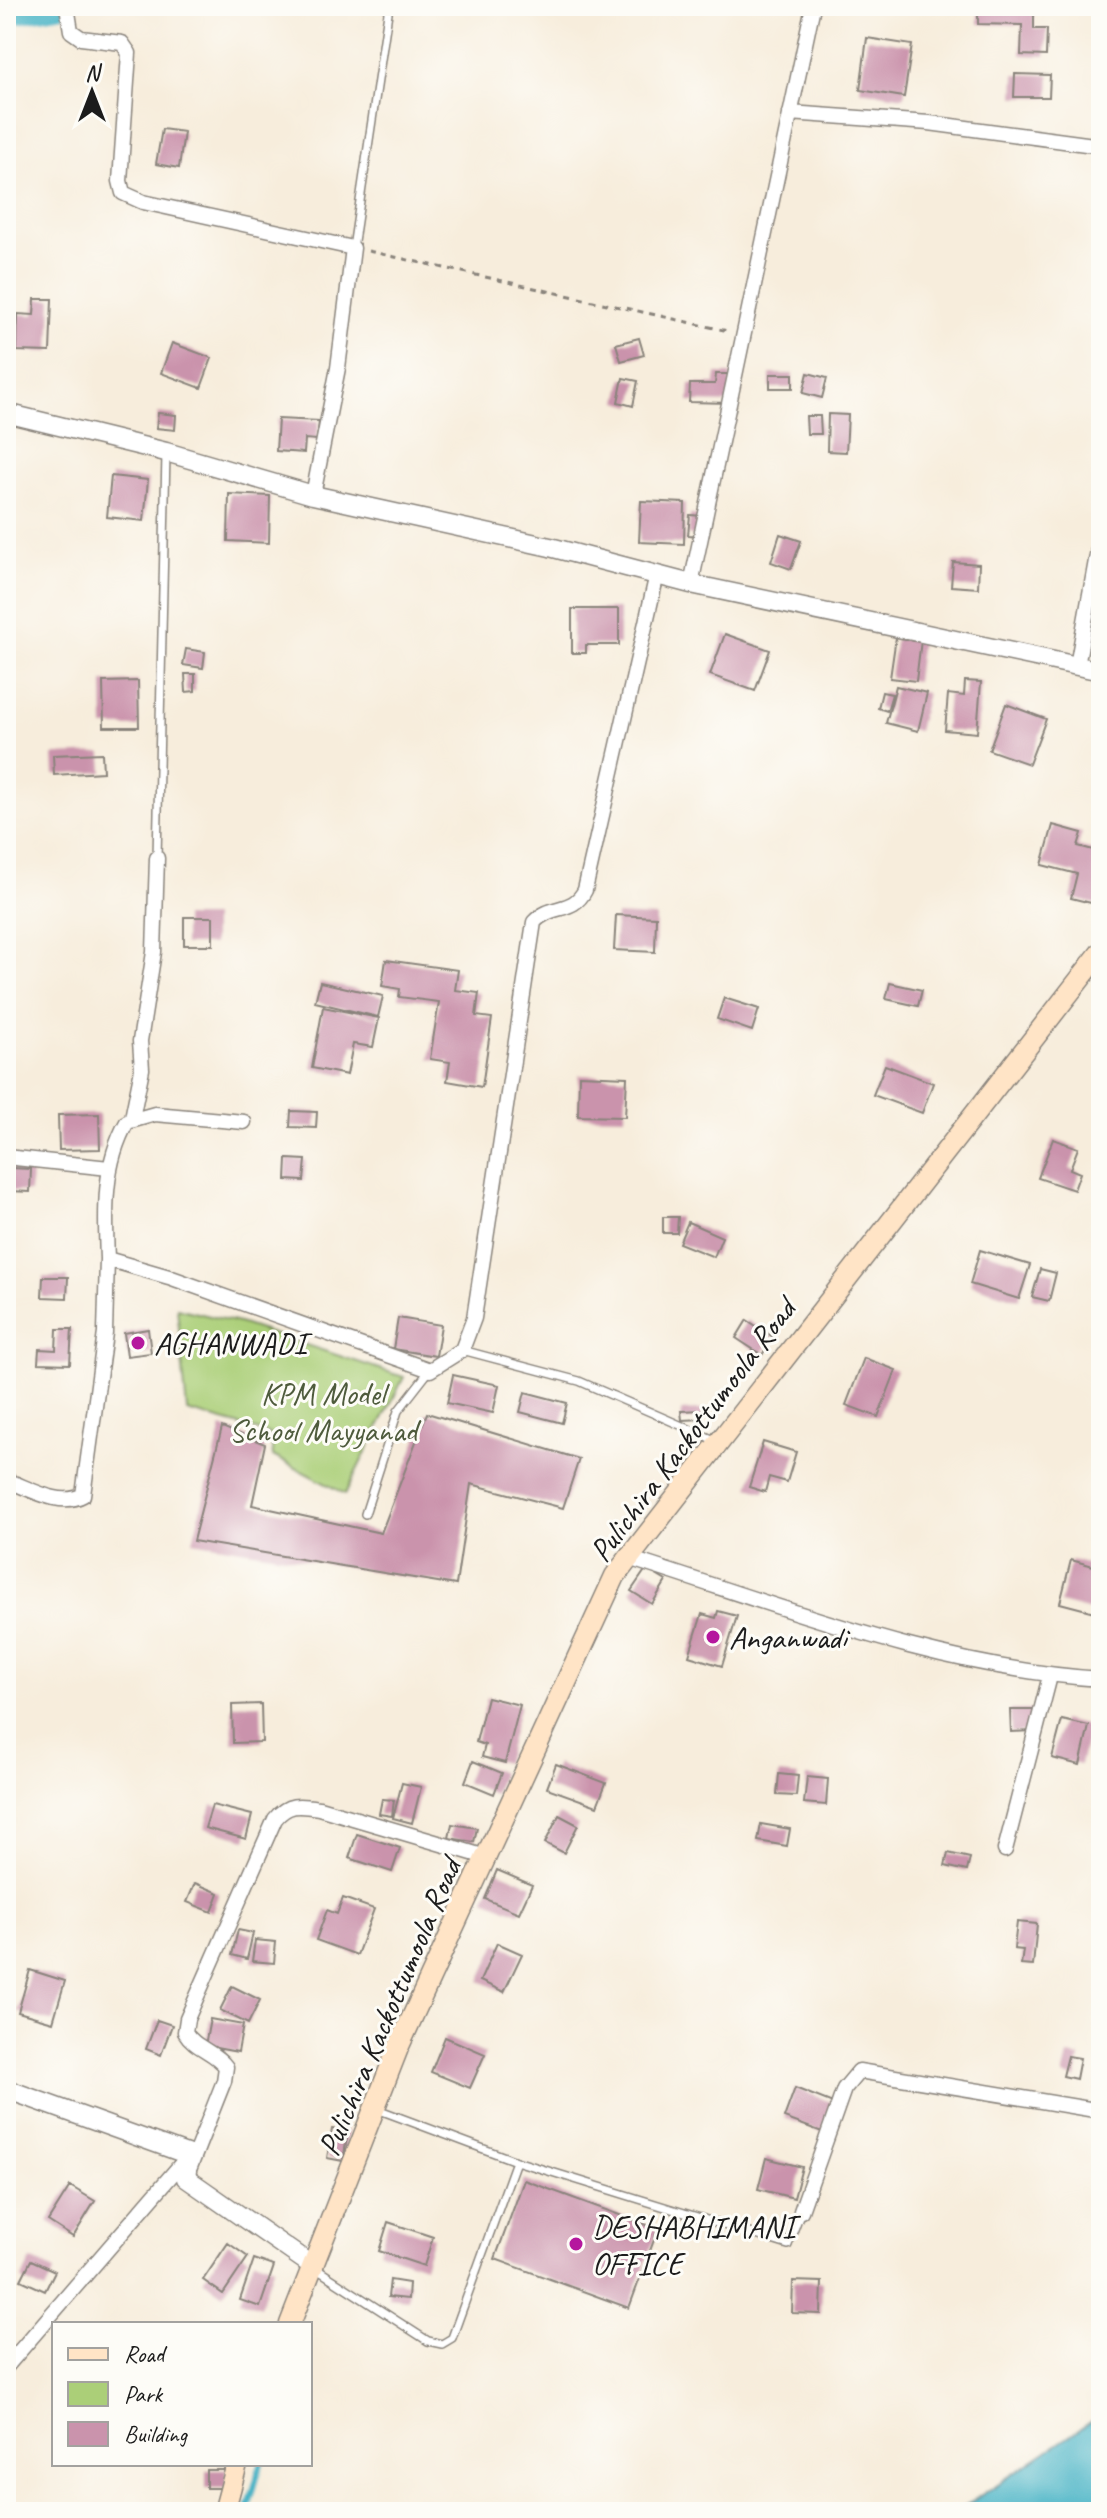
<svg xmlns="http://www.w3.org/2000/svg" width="1107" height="2518" font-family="Caveat,sans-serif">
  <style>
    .green { fill: #abcf78; stroke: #64764a; stroke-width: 2 }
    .water { fill: #49b4c6; stroke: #326871; stroke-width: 2 }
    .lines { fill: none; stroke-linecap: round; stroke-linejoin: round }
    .stream { stroke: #49b4c6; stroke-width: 6 }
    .canal { stroke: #49b4c6; stroke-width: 20 }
    .building { fill: #ca93ac }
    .service-casing { stroke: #8a847c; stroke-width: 10 }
    .minor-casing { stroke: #8a847c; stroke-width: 17 }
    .tertiary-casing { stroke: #8a847c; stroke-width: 21 }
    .secondary-casing { stroke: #8a847c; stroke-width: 23 }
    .path { stroke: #8a847c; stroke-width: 3; stroke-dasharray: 6 6; stroke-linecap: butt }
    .service { stroke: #fff; stroke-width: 7 }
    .minor { stroke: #fff; stroke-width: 14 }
    .tertiary { stroke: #fff; stroke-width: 18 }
    .secondary { stroke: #ffe4c6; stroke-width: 20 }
    .poi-dot { fill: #b5179e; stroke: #fdfcf7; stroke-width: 3 }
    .labels { text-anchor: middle; stroke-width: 6; stroke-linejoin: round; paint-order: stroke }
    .poi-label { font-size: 32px; fill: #1c1c1c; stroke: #fdfcf7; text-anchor: start }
    .park-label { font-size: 32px; fill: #4e5b3c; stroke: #fdfcf7 }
    .street-label { font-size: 32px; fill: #1c1c1c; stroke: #fdfcf7 }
  </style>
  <rect width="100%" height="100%" fill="#fdfcf7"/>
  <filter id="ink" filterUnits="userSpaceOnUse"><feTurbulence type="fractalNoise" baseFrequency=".0125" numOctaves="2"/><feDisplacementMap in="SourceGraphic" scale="16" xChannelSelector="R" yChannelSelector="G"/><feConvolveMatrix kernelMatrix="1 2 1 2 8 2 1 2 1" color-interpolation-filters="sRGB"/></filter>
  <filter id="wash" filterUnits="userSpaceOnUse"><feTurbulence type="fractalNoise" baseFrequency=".006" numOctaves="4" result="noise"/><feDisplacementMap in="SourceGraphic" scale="32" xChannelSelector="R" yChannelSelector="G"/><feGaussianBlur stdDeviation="1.8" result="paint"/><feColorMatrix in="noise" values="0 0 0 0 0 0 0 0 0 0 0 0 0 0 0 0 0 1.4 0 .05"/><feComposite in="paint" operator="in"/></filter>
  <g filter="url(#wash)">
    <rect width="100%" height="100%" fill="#f7eddc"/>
    <path class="green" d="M 177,1308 L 239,1323 L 404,1377 L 345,1494 L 273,1456 L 270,1434 L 187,1411 Z"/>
    <path class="water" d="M 1101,2415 L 1101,2512 L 956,2512 Z"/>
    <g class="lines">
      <path class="stream" d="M 247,2512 L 261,2464"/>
      <path class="canal" d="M 6,16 L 64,6"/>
    </g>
    <g id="blocks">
      <path class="building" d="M 978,6 L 1034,6 L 1034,29 L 1047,29 L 1046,56 L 1021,55 L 1022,25 L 978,24 Z
        M 1097,13 L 1101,13 L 1101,36 L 1096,35 Z
        M 867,38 L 912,45 L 904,97 L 860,90 Z
        M 1015,74 L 1050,75 L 1049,97 L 1014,97 Z
        M 162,129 L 184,132 L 179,168 L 156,164 Z
        M 35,299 L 52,299 L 50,352 L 17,351 L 18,314 L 34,315 Z
        M 639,338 L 644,355 L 621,361 L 616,344 Z
        M 172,343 L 212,358 L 201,388 L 161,373 Z
        M 808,373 L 827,378 L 822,398 L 803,393 Z
        M 716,374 L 731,374 L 730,403 L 689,402 L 690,384 L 715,384 Z
        M 770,374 L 793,374 L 793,388 L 770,388 Z
        M 623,378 L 638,381 L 633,406 L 618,402 Z
        M 158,413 L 176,415 L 175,430 L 156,428 Z
        M 828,414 L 848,415 L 846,452 L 827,451 Z
        M 806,416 L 820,416 L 821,434 L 807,434 Z
        M 278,419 L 319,421 L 317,440 L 305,439 L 304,453 L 276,451 Z
        M 111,476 L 148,480 L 144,521 L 107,517 Z
        M 229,494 L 270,496 L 269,543 L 228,541 Z
        M 641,501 L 685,503 L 684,544 L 639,542 Z
        M 690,515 L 703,516 L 702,536 L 688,535 Z
        M 780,534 L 801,541 L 791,569 L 771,562 Z
        M 953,562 L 979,564 L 978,588 L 951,586 Z
        M 572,609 L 619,609 L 619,645 L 586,645 L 586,653 L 572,653 Z
        M 725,634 L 770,650 L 755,691 L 710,675 Z
        M 896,637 L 921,640 L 916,681 L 890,678 Z
        M 186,649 L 205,652 L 203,668 L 183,665 Z
        M 185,674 L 195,674 L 195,691 L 186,692 Z
        M 138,681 L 139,727 L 104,727 L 103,682 Z
        M 965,681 L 981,682 L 977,733 L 945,730 L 948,694 L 964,696 Z
        M 896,686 L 927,693 L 918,731 L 886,723 Z
        M 882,692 L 892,694 L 887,711 L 878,708 Z
        M 1006,704 L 1046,719 L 1029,764 L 989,750 Z
        M 102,753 L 103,772 L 54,775 L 53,755 Z
        M 1053,825 L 1082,833 L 1078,846 L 1101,852 L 1099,905 L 1071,898 L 1077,874 L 1042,865 Z
        M 616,915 L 656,917 L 655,952 L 614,950 Z
        M 184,917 L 213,917 L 213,945 L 184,945 Z
        M 386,960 L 458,970 L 455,990 L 479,993 L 476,1016 L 492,1018 L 482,1087 L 447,1081 L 450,1062 L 430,1059 L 439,1002 L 399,997 L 400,989 L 382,986 Z
        M 320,982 L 383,996 L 378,1017 L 315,1002 Z
        M 890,983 L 922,990 L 918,1006 L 886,999 Z
        M 724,998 L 759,1009 L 752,1031 L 717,1019 Z
        M 323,1007 L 379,1018 L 373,1047 L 353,1044 L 347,1075 L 312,1068 Z
        M 885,1065 L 933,1083 L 922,1113 L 873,1095 Z
        M 579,1075 L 627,1077 L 625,1117 L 578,1116 Z
        M 291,1111 L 317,1112 L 316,1128 L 290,1127 Z
        M 99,1114 L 100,1149 L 59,1150 L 58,1115 Z
        M 1053,1139 L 1078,1148 L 1070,1169 L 1080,1173 L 1074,1190 L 1038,1178 Z
        M 287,1159 L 306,1160 L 304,1181 L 286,1180 Z
        M 11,1168 L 31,1169 L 30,1192 L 10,1191 Z
        M 663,1217 L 678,1217 L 677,1233 L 663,1233 Z
        M 688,1222 L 722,1237 L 714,1257 L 679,1243 Z
        M 980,1250 L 1030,1265 L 1019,1299 L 970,1284 Z
        M 1040,1269 L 1056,1273 L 1049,1301 L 1032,1297 Z
        M 43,1277 L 68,1277 L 67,1298 L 42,1297 Z
        M 398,1318 L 441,1325 L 436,1356 L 393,1349 Z
        M 747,1320 L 773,1337 L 762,1355 L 736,1338 Z
        M 57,1329 L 72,1329 L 70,1364 L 38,1363 L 39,1349 L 56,1350 Z
        M 148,1329 L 151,1353 L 127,1356 L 124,1333 Z
        M 864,1358 L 896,1370 L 878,1417 L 846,1405 Z
        M 453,1375 L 499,1385 L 493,1413 L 447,1403 Z
        M 525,1392 L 567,1403 L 562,1423 L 520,1412 Z
        M 702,1410 L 703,1419 L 682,1420 L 681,1411 Z
        M 427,1413 L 579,1459 L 563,1508 L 471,1484 L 456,1585 L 193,1541 L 222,1427 L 265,1444 L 252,1505 L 381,1533 Z
        M 763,1442 L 796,1452 L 787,1482 L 769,1477 L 765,1492 L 749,1487 Z
        M 1071,1560 L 1101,1568 L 1098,1613 L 1060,1603 Z
        M 646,1569 L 666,1581 L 652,1604 L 631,1591 Z
        M 718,1611 L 737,1616 L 722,1666 L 689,1656 L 702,1614 L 716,1618 Z
        M 487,1697 L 520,1705 L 505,1763 L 482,1757 L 485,1745 L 476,1742 Z
        M 261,1704 L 262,1742 L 233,1743 L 232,1705 Z
        M 1010,1710 L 1033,1710 L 1033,1731 L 1011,1732 Z
        M 1062,1720 L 1089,1726 L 1080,1765 L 1052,1758 Z
        M 473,1761 L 502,1773 L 494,1794 L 465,1782 Z
        M 556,1764 L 606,1783 L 597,1806 L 547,1788 Z
        M 779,1774 L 798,1776 L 796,1796 L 777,1795 Z
        M 807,1777 L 828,1779 L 826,1805 L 804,1803 Z
        M 402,1783 L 421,1787 L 412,1823 L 393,1818 Z
        M 382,1799 L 394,1800 L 392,1816 L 379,1814 Z
        M 212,1805 L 252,1815 L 246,1839 L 205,1828 Z
        M 559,1815 L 578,1825 L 564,1853 L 545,1843 Z
        M 452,1824 L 477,1828 L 474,1842 L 449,1838 Z
        M 761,1824 L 790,1829 L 787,1846 L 758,1841 Z
        M 357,1834 L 400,1848 L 392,1872 L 349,1858 Z
        M 948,1853 L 970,1858 L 967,1871 L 945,1866 Z
        M 497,1870 L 532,1885 L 519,1913 L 485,1899 Z
        M 195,1883 L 219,1893 L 212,1912 L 187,1902 Z
        M 343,1898 L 374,1909 L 357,1955 L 316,1940 L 327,1910 L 337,1914 Z
        M 1017,1922 L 1037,1924 L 1033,1966 L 1021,1965 L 1023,1950 L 1014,1949 Z
        M 238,1930 L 253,1933 L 247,1959 L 232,1955 Z
        M 255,1940 L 276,1942 L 274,1963 L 252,1961 Z
        M 497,1943 L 522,1954 L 504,1992 L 480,1981 Z
        M 30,1970 L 65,1981 L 53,2022 L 18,2012 Z
        M 232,1986 L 260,2000 L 248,2024 L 220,2010 Z
        M 210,2019 L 243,2025 L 238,2052 L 205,2046 Z
        M 157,2020 L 172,2025 L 161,2055 L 146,2049 Z
        M 445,2037 L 485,2054 L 470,2088 L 431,2072 Z
        M 1068,2056 L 1080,2058 L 1076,2079 L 1063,2076 Z
        M 795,2088 L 833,2103 L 822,2132 L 784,2118 Z
        M 332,2129 L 348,2131 L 343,2161 L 327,2158 Z
        M 766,2158 L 802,2167 L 794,2198 L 758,2189 Z
        M 524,2180 L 658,2229 L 629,2308 L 495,2259 Z
        M 70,2186 L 95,2201 L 73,2237 L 48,2221 Z
        M 388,2222 L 433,2237 L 424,2266 L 379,2251 Z
        M 228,2243 L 248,2257 L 223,2294 L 203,2280 Z
        M 254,2259 L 274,2266 L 260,2307 L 240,2300 Z
        M 31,2260 L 55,2271 L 45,2291 L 21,2280 Z
        M 390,2280 L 409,2283 L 408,2299 L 388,2297 Z
        M 793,2281 L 822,2282 L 821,2314 L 792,2313 Z
        M 206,2470 L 227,2470 L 227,2488 L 206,2488 Z"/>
    </g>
  </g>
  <g filter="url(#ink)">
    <use href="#blocks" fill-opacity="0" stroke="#8a847c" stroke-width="2"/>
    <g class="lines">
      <g class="service-casing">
        <path id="service" d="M 353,248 L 389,6
          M 157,858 L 166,454
          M 462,1350 L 579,1381 L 719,1442
          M 365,1514 L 398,1411 L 430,1370
          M 377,2109 L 516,2161
          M 315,2268 L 428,2341 L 442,2344 L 452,2338 L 516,2161 L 788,2245 L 801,2211"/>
      </g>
      <g class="minor-casing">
        <path id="minor" d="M 67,6 L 71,31 L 81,38 L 122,43 L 129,53 L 120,181 L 123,193 L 143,202 L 353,248 L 338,368 L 313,495
          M 790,113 L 929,123 L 1101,146
          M 691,584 L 813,6
          M 1077,666 L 1101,533
          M 132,1118 L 142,1069 L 140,1041 L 154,952 L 157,858
          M 6,1157 L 109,1168
          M 107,1259 C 105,1212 103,1164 127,1122 L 155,1114 L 244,1122
          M 6,1480 C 29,1488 60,1508 83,1495 L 105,1333 L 107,1259 L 169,1277 L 430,1370 L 462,1350 L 474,1318 L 534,922 C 552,903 573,914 585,890 L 657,574
          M 628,1558 C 782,1606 938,1669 1101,1679
          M 1005,1850 L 1050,1676
          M 190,2167 L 224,2081 L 226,2067 C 215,2051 195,2049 185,2032 L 187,2019 L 275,1819 C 288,1803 299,1805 319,1808 L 486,1857
          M 801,2211 L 844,2089 L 859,2071 L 1101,2111
          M 6,2367 L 189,2155"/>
      </g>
      <g class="tertiary-casing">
        <path id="tertiary" d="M 6,413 L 166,452 L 313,495 L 550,547 L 691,584 L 1101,671
          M 6,2089 L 189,2155 L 186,2178 L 314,2267"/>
      </g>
      <g class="secondary-casing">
        <path id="secondary" d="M 290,2324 L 398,2048 L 615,1576 L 1101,952
          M 224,2512 L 237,2464"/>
      </g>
      <path class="path" d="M 368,251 L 728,331"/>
      <use href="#service" class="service"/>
      <use href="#minor" class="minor"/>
      <use href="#tertiary" class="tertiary"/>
      <use href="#secondary" class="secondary"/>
    </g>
  </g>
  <g class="poi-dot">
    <circle cx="138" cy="1343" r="8"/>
    <circle cx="713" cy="1637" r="8"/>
    <circle cx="576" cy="2244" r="8"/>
  </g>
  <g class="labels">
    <g class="poi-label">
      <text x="154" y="1354">AGHANWADI</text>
      <text x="729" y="1648">Anganwadi</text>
      <text x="592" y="2237">DESHABHIMANI<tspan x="592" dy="37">OFFICE</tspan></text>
    </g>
    <g class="park-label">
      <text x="323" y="1404">KPM Model<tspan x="323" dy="37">School Mayyanad</tspan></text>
    </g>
    <g class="street-label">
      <text transform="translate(692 1430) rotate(-53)" y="11">Pulichira Kackottumoola Road</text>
      <text transform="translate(389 2007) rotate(-67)" y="11">Pulichira Kackottumoola Road</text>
    </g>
  </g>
  <rect width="1107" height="2518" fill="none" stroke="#fdfcf7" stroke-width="32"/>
  <rect x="52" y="2322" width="260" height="144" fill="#fdfcf7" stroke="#a3a29f" stroke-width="2"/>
  <rect x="68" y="2348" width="40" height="12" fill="#ffe4c6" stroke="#a3a29f" stroke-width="2"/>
  <text x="124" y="2362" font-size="24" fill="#1c1c1c">Road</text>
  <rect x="68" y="2382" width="40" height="24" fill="#abcf78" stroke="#a3a29f" stroke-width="2"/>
  <text x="124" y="2402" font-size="24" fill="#1c1c1c">Park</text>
  <rect x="68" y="2422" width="40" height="24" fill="#ca93ac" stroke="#a3a29f" stroke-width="2"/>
  <text x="124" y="2442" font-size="24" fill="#1c1c1c">Building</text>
  <g transform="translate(92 92)" stroke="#fdfcf7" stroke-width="6" paint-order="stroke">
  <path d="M0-6L14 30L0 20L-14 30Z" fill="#1c1c1c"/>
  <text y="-12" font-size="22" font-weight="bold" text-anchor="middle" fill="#1c1c1c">N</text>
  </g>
</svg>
